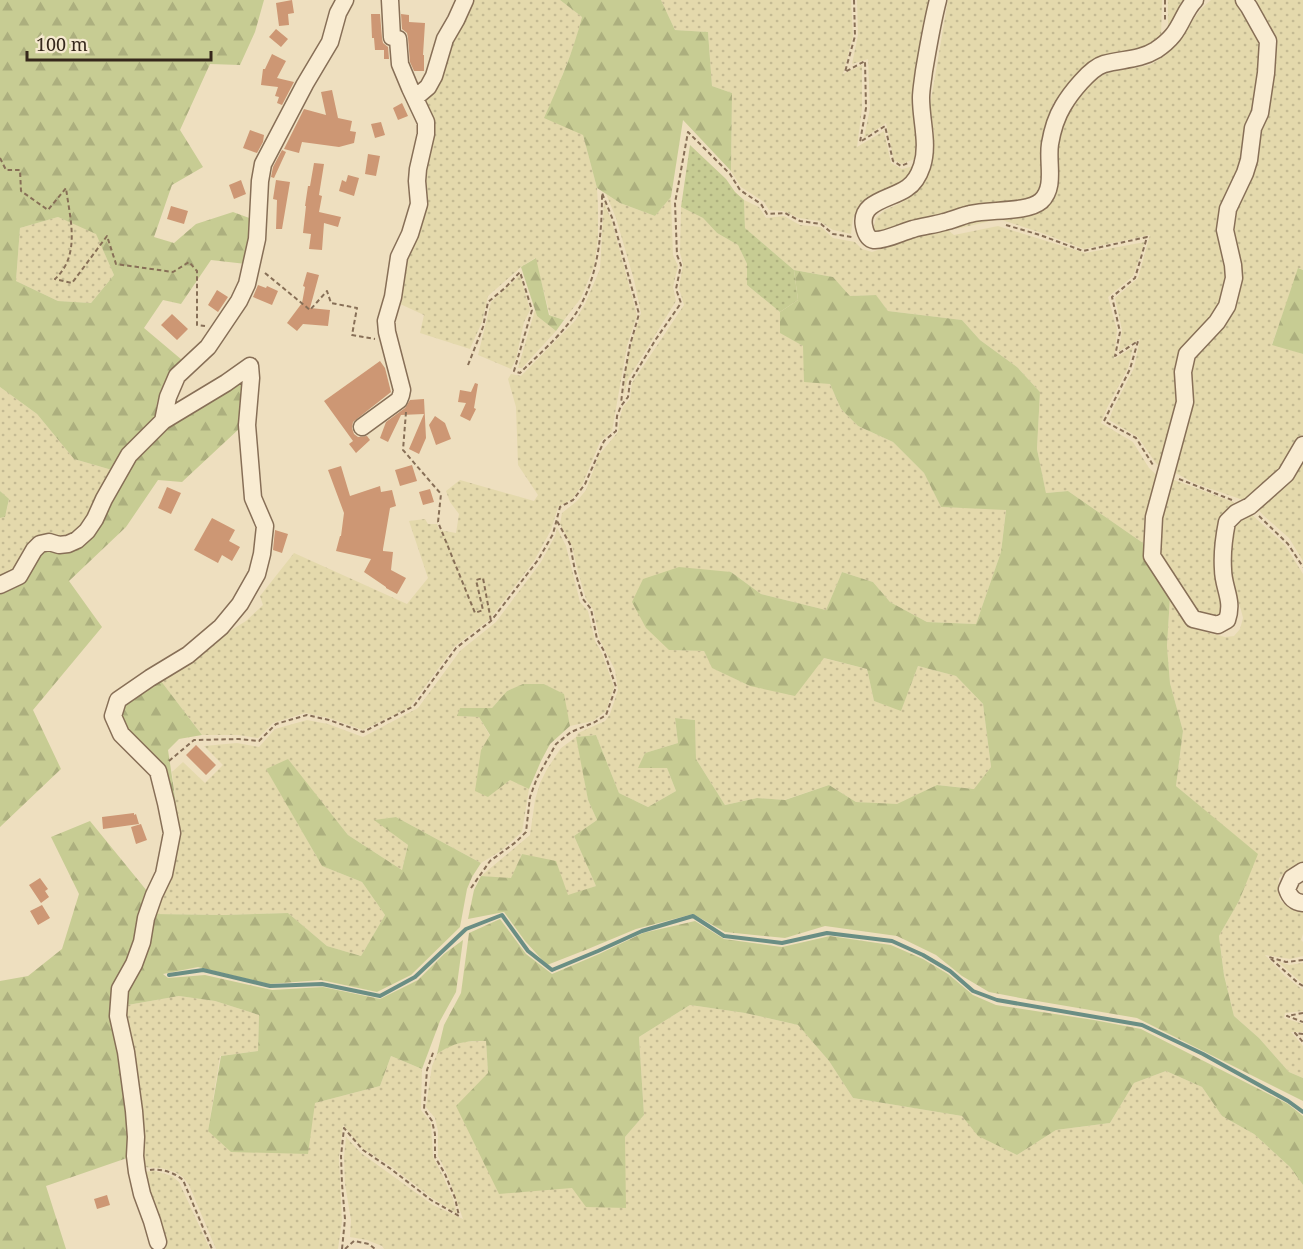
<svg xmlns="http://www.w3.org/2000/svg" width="1303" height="1249" font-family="'Noto Serif',serif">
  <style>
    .farmland { fill: url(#farmland-dots) }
    .grass { fill: url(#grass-dots) }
    .forest { fill: url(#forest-firs); fill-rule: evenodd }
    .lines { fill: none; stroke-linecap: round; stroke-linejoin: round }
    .stream { stroke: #6a8e84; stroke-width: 4 }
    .building { fill: #cd9774 }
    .minor-casing { stroke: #876f57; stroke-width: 19 }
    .path { stroke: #876f57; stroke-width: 2; stroke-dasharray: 4.5 3; stroke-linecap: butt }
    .minor { stroke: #f9ecd2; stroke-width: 16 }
  </style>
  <defs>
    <pattern id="farmland-dots" width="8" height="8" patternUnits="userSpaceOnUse" patternTransform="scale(1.5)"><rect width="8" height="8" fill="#e4d9ac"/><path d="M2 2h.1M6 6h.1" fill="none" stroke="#c4ba93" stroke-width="1.8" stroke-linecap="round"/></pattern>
    <pattern id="grass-dots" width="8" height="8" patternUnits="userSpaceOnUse" patternTransform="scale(1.5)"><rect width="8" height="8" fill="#c7cc93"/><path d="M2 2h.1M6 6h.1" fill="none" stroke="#acaf7e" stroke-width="1.8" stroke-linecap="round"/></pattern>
    <pattern id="forest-firs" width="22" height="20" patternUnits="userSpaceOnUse" patternTransform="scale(1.5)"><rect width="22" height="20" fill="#c7cc93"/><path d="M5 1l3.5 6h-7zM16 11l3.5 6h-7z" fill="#acaf7e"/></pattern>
  </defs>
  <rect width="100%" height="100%" fill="#eedfbf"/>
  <path class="farmland" d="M 472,0 L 560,0 L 582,17 L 576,40 L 562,76 L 583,135 L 597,188 L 598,206 L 598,238 L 594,266 L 581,298 L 564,320 L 550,315 L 535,258 L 521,267 L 488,296 L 482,322 L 470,349 L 420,333 L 424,315 L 398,303 L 405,256 L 422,98 L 447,56 L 462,24 Z
    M 661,0 L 851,0 L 853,36 L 843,74 L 862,65 L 862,109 L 857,147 L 884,131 L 891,163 L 902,169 L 914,166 L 908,176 L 899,184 L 867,197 L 859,206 L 853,218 L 851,234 L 833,230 L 819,221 L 799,218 L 783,211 L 769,210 L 764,202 L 741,187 L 731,171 L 732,93 L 712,86 L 708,32 L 675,30 Z
    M 857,0 L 930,0 L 919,157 L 902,164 L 894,160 L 886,123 L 864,138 L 870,108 L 868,59 L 852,64 L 858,35 Z
    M 948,0 L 1162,0 L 1161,39 L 1150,48 L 1071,81 L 1053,103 L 1045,128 L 1041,152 L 1042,192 L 1017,207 L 968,206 L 954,213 L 872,233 L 876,218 L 885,210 L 901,203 L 914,193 L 926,181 L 931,167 L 934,133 L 930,106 Z
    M 1168,0 L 1185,0 L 1168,29 Z
    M 1211,0 L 1241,0 L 1265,45 L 1226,249 L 1226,300 L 1189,343 L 1177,419 L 1163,470 L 1155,462 L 1138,437 L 1109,420 L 1113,409 L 1134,368 L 1140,339 L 1119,351 L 1122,330 L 1115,298 L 1138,278 L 1150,235 L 1084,249 L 1042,233 L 999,219 L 956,229 L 957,224 L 1045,207 L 1054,151 L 1067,109 L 1086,87 L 1106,73 L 1150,65 L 1166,55 L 1202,8 Z
    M 1251,0 L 1303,0 L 1303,270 L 1299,268 L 1272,344 L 1303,354 L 1303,434 L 1279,473 L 1246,501 L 1194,483 L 1172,471 L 1191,359 L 1229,310 L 1229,228 L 1272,39 Z
    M 606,194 L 620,203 L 655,216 L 671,197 L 673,255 L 678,266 L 673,287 L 676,301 L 627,381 L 624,396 L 625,373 L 631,345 L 641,313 L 634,280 L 616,218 Z
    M 744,200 L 759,207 L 766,218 L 784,216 L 800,225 L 821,227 L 833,238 L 855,242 L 862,249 L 872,252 L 944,227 L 954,235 L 998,226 L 1085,253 L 1145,242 L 1133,276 L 1108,297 L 1117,330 L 1114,359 L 1133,347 L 1128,368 L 1107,408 L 1101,423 L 1133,442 L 1149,468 L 1159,477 L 1143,543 L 1068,491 L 1046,493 L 1037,449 L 1040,392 L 1017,367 L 980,340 L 962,320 L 888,311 L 875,295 L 850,296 L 833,277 L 794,270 L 745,228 Z
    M 604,202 L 612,222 L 637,315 L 627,346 L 612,431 L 600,442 L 582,485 L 572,499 L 558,507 L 551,530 L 534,561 L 489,620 L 454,647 L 410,707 L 363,730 L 329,718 L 305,713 L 273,723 L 258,738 L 238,735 L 202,735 L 161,681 L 210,648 L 233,629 L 246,621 L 263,605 L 260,596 L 294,553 L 407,604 L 428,578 L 409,521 L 425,519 L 428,524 L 437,524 L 439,530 L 456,533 L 459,514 L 450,502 L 446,491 L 460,480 L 534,501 L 538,495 L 518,465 L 516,407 L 508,379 L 511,374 L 521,376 L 575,321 L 585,304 L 600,269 Z
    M 681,207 L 703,218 L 717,233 L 738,245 L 747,264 L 747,285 L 780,312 L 781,333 L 803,346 L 830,384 L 841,409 L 858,426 L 893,442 L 924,473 L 941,507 L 1006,509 L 1001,552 L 976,624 L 927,622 L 890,602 L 873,582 L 842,572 L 826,610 L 761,594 L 731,572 L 669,650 L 704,651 L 713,668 L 750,686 L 823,658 L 867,669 L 874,701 L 901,710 L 918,666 L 956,676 L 983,704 L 991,767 L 975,789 L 937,785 L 897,805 L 856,802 L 829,785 L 784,800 L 757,798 L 725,805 L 696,759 L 695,720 L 675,718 L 678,743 L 645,753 L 639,768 L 667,768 L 676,791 L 648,807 L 619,793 L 596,735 L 577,737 L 588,800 L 597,820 L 574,836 L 596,886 L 568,896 L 522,854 L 511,879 L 481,876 L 530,835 L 535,800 L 540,783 L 547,769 L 561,748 L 576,737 L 578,733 L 605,721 L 610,714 L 618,690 L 615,670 L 600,640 L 593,609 L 586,599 L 578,572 L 572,546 L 560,524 L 562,513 L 577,501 L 586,490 L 599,455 L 618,432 L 620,417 L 623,407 L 630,399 L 632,383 L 684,305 L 679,288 L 683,264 L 680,253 Z
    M 58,217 L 96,233 L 114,275 L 91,303 L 58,301 L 16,281 L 20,228 Z
    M 520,275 L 530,310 L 524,322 L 516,359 L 511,369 L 478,355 L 491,302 Z
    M 535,310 L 537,316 L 556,331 L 522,368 L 518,368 Z
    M 0,387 L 37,414 L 74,459 L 112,470 L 89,519 L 77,531 L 19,565 L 10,574 L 0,578 L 0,518 L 5,517 L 9,500 L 0,491 Z
    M 1303,453 L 1303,561 L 1289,538 L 1263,515 L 1255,506 Z
    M 1169,478 L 1233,502 L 1240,507 L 1223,517 L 1224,606 L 1218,617 L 1194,613 L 1157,553 L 1159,514 Z
    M 1248,511 L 1285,545 L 1303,574 L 1303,862 L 1284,874 L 1279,878 L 1278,891 L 1280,900 L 1287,906 L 1300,910 L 1303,910 L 1303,934 L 1301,940 L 1303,942 L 1303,956 L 1290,959 L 1265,955 L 1285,976 L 1303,990 L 1303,1011 L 1285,1013 L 1284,1018 L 1303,1024 L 1303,1032 L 1291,1032 L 1303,1046 L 1303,1078 L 1289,1072 L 1259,1038 L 1234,1016 L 1224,974 L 1219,936 L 1239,901 L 1257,854 L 1176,786 L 1183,731 L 1170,683 L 1167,646 L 1170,597 L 1194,629 L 1225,637 L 1234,636 L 1240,629 L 1243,618 L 1241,610 L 1227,569 L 1230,527 Z
    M 557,528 L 566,546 L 580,602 L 588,611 L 595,641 L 602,653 L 614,687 L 606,711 L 593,721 L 570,726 L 563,694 L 544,684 L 524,684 L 507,691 L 492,708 L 460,708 L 458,716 L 479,717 L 490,736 L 481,750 L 488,797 L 510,779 L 529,789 L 522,832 L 502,850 L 481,863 L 396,817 L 375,820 L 408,845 L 402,870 L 348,835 L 288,760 L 267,770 L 322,866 L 362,882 L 385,915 L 361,956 L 327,946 L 288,913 L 223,915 L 154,914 L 176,835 L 180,830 L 172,772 L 183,762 L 205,783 L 223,765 L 204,746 L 237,743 L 259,747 L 275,729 L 307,720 L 328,724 L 363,737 L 418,708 L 460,651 L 496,622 L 541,562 L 555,536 Z
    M 1277,961 L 1289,965 L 1303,963 L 1303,984 Z
    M 179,996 L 215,1001 L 259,1015 L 258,1051 L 220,1056 L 208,1131 L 380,1086 L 391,1056 L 422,1069 L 421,1110 L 431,1123 L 433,1157 L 443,1176 L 453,1199 L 457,1214 L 432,1198 L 392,1167 L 362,1148 L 343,1125 L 339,1158 L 342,1221 L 338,1249 L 216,1249 L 189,1185 L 183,1177 L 175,1172 L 161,1168 L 139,1167 L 122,1006 Z
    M 690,1005 L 745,1013 L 798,1025 L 829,1061 L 853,1098 L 962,1116 L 979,1136 L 1017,1155 L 1056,1130 L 1110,1123 L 1134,1083 L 1166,1071 L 1202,1087 L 1222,1116 L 1254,1134 L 1290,1167 L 1303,1185 L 1303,1249 L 384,1249 L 382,1246 L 367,1240 L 350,1237 L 351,1220 L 345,1184 L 344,1157 L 346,1137 L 361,1153 L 433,1205 L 463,1219 L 447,1173 L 438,1156 L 438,1131 L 435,1118 L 426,1107 L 432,1066 L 437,1054 L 451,1045 L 464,1042 L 486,1041 L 488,1073 L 625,1137 L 644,1115 L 639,1037 Z
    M 155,1171 L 172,1176 L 179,1182 L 210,1249 L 165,1249 L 161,1239 L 141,1172 Z"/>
  <path class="grass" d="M 690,145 L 726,179 L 735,192 L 744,200 L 745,228 L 794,270 L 798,300 L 780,312 L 747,285 L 747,264 L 738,245 L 717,233 L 703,218 L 681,207 Z"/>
  <path class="forest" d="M 0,0 L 264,0 L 255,32 L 240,65 L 210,64 L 180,130 L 203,167 L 172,185 L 154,237 L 174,243 L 196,224 L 233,212 L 252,219 L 246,264 L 211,260 L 181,304 L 163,300 L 144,328 L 182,360 L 166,379 L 157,402 L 155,422 L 112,470 L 74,459 L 37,414 L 0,387 ZM 58,217 L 96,234 L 114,275 L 91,303 L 58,301 L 16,281 L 20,228 Z
    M 560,0 L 661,0 L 675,30 L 708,32 L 712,86 L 732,93 L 731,171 L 683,120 L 671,197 L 655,216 L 620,203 L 597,188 L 583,135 L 544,118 C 559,85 573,52 582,17 Z
    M 536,258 L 549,315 L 564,320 L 556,331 L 537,316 L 521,267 Z
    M 1298,268 L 1303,270 L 1303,354 L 1272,345 Z
    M 794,270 L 833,277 L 850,296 L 876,295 L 888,311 L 962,320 L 980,340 L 1017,367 L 1040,392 L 1037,449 L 1046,493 L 1068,491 L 1143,543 L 1170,597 L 1167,646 L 1170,683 L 1183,731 L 1176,786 L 1258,854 L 1239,901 L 1219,936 L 1224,975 L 1234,1016 L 1259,1038 L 1289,1072 L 1303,1078 L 1303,1101 L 1137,1018 L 1031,1000 L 989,992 L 962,976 L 936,955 L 897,936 L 825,926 L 785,938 L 725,932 L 693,914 L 636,929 L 588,949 L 547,965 L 525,941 L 504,912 L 468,919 L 474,890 L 481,876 L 511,878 L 522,854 L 556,861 L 568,895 L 596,886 L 574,836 L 597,820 L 588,800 L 576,737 L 596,735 L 619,793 L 648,807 L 676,791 L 667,768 L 638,768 L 645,753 L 678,743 L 675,718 L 695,720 L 696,759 L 725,805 L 757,798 L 785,800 L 829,785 L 856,802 L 897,804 L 937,785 L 974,789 L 991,767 L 983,704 L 956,676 L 918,666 L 901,711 L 874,701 L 867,669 L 824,658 L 795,696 L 750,686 L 712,668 L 704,651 L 669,650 L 646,628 L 632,602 L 643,579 L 679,567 L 731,572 L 761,594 L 826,610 L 842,572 L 873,582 L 890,602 L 927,622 L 976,624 L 1001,552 L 1006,510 L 941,507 L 924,473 L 893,442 L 858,426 L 841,409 L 830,384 L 804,382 L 803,346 L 780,333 L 780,312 L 798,300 Z
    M 243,379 L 240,428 L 182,482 L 158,480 L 126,527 L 69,581 L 102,627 L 33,710 L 61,769 L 0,827 L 0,590 L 33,567 L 46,546 L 64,548 L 129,463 L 173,423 Z
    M 0,491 L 9,499 L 5,517 L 0,518 Z
    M 161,681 L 202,735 L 179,739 L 168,750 L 180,830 L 176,835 L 142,748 L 118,716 L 123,703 Z
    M 523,684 L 544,684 L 564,694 L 570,726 L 550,744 L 541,761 L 529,789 L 510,780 L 488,797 L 475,791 L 481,750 L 490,735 L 479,717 L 457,716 L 460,708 L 492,708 L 507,691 Z
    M 288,759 L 348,835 L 402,870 L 408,845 L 374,820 L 396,817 L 481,863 L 472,877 L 467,889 L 460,927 L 411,975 L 377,992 L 321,980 L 269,984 L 198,967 L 163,974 L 168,978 L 205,975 L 272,990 L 323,987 L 380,999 L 418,980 L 444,954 L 463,940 L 456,992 L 440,1021 L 422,1069 L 391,1056 L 380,1086 L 315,1103 L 308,1154 L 231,1152 L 208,1131 L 221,1056 L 258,1051 L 259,1015 L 215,1001 L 179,996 L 122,1006 L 154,914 L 223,915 L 288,913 L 327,946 L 361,956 L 385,915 L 362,882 L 322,866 L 266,769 Z
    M 90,821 L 147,891 L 142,919 L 111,1019 L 129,1116 L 130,1157 L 46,1186 L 66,1249 L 0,1249 L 0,981 L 28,976 L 62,949 L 79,894 L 51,837 Z
    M 500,919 L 526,954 L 552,974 L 599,954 L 643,933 L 695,921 L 724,939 L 782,947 L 830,936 L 891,945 L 923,959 L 948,974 L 973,995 L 996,1005 L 1094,1020 L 1141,1029 L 1288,1104 L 1303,1116 L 1303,1185 L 1290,1167 L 1254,1134 L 1222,1116 L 1202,1087 L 1166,1071 L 1134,1083 L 1110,1123 L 1056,1130 L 1017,1155 L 978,1136 L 962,1116 L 853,1098 L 829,1061 L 798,1025 L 745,1013 L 690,1005 L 639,1037 L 644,1115 L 625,1137 L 626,1208 L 586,1207 L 572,1188 L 499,1194 L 456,1106 L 488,1073 L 486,1041 C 465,1041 455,1042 437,1054 L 444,1025 L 461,993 L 469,933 Z"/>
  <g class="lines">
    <path class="stream" d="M 169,975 L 203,970 L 270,986 L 322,984 L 380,996 L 415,977 L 466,929 L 502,915 L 528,951 L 552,970 L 598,951 L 642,931 L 693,916 L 724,936 L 782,943 L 827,933 L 892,941 L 923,955 L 950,971 L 973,991 L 997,1000 L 1142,1025 L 1203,1054 L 1288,1101 L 1303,1112"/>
  </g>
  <path class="building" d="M 292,0 L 294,13 L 288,14 L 289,25 L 279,26 L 276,3 Z
    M 371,14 L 380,14 L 382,38 L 383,43 L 388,47 L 389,59 L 384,59 L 384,50 L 375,50 L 374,38 L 372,38 Z
    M 401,14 L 409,15 L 409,22 L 425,23 L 423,55 L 424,55 L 424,71 L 414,71 L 410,62 L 408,38 L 407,33 L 402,29 Z
    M 276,29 L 288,39 L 281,47 L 269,37 Z
    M 272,54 L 286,61 L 277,78 L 294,82 L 282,105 L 277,103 L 279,97 L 275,96 L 278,87 L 261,85 L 263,69 L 265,69 Z
    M 332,90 L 338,118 L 352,121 L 350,131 L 356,132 L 354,143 L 339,147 L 302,142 L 299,153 L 284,149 L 304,109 L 326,115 L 321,92 Z
    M 402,103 L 408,116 L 398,120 L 393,108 Z
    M 381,122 L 385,135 L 375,138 L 371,124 Z
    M 250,130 L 264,135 L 263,142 L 257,153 L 243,148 Z
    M 282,150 L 286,152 L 274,178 L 271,177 L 273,167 Z
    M 368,154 L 380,156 L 376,176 L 365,174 Z
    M 314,163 L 324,164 L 319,195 L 322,196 L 319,212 L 341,217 L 338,227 L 324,223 L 322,250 L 309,249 L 311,234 L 303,233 L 306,206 L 305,206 L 308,186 L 310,186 Z
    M 348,175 L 359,178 L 354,196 L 339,191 L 342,180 L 346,182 Z
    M 241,180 L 246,194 L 234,199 L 229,185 Z
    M 276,180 L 290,182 L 282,229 L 276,229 L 277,200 L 273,199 Z
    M 171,206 L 188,211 L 184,224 L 167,219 Z
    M 307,272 L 319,275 L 310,308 L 330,310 L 328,326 L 303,324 L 297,331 L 287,323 L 302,303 L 305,287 L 303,286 Z
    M 258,285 L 266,288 L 267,286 L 278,291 L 272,305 L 253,297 Z
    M 217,290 L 228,297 L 218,312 L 208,305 Z
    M 172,314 L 188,329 L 177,340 L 161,325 Z
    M 380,361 L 385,368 L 391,392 L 353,422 L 352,428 L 354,434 L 358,437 L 367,436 L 370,440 L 356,453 L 349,444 L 353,441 L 324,401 Z
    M 475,383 L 478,384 L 474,408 L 476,409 L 470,421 L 460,416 L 466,403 L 458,402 L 460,390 L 471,392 Z
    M 424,399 L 426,438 L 419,454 L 409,449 L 424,414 L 401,415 L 388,442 L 380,438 L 386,422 L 405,408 L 410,400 Z
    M 435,416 L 445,423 L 451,439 L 436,445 L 429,425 Z
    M 412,465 L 417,481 L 400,486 L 395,470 Z
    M 341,466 L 350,496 L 380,486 L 381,492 L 392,490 L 396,506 L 390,508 L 383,549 L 383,551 L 393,552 L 391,570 L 406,578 L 397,594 L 386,588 L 386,587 L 364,572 L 371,559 L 336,551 L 340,536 L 341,536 L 344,513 L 328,470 Z
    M 167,487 L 181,493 L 171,514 L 158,508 Z
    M 430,489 L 434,502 L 423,505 L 419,492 Z
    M 212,518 L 235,530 L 229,541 L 240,547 L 232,561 L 222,555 L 218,563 L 194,550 Z
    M 275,530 L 288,534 L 282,553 L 273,550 Z
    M 196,745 L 216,765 L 206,775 L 186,755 Z
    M 134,813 L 134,815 L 136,814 L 139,824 L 103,829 L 102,817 Z
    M 141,824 L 147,840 L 136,844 L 131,827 Z
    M 40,878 L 48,889 L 45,891 L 49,897 L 41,903 L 29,885 Z
    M 42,905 L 50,918 L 38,925 L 30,911 Z
    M 107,1195 L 110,1205 L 97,1209 L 94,1199 Z"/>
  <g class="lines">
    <g class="minor-casing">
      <path id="minor" d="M 938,0 C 932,23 928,48 924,71 C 923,80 921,90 921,98 C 921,121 929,144 922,166 C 919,175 915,183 907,188 C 892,199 859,201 864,226 C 865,231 867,239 874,240 C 884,241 902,232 913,229 C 923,226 934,225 944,222 C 953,220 961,216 970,214 C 989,209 1027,213 1041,201 C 1056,187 1047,163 1050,144 C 1052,132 1057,116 1063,106 C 1070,94 1090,68 1104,64 C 1122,59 1140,60 1156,50 C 1162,46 1169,40 1173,35 C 1182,24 1185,10 1195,0
        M 1244,0 L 1249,7 L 1268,41 L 1266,73 L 1260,113 L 1253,128 L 1249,160 L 1245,173 L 1228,209 L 1225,230 L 1233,265 L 1234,278 L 1227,306 L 1217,322 L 1187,354 L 1183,372 L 1185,402 L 1154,517 L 1152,556 L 1193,619 L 1218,625 L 1227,620 C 1234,600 1223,588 1223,569 C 1222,554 1224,537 1227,522 L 1236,513 L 1250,506 L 1286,474 L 1303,445
        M 415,98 L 428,87 L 434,76 L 445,39 L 456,20 L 465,0
        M 362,427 L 399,400 L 401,395 L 402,390 L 387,332 L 386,321 L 393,297 L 399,257 L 410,234 L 419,204 L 417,181 L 418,169 L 426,134 L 426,122 L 410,88 L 400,64 L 398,39 L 392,37 L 390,0
        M 0,585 L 19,576 L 34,550 L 40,544 L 49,542 L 59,545 L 68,544 L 77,540 L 87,531 L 95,519 L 104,499 L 129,455 L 163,421 L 168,397 L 177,376 L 208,347 L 239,301 L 247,284 L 257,239 L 260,181 L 263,164 L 305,84 L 330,42 L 338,13 L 345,0
        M 1303,871 L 1292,878 L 1287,889 C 1290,898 1294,902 1303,903
        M 158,1242 L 152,1221 L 142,1194 L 137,1172 L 135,1156 L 136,1137 L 134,1111 L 126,1052 L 118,1016 L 120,989 L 134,964 L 142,942 L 146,918 L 154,895 L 164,874 L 172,833 L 166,803 L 158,771 L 121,734 L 113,716 L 118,700 L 150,678 L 188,655 L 221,627 L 240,604 L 257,574 L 262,554 L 265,526 L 253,498 L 247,425 L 251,378 L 250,366 L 226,383 L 163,421"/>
    </g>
    <path class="path" d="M 854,0 L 855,36 L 845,72 L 865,61 L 866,108 L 860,142 L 885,126 L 893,161 L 901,166 L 908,163
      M 1165,0 L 1165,21
      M 0,158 L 6,170 L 20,170 L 21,191 L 48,210 L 66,188 C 70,219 81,255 55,279 L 72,283 L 107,236 L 116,264 L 173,272 L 189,262 L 197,271 L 197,325 L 205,326
      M 1006,225 L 1040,235 L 1083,251 L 1147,237 L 1135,278 L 1112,297 L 1120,332 L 1115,356 L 1138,341 L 1130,369 L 1104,421 L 1136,438 L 1153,465
      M 265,273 L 310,310 L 327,291 L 331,303 L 357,308 L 352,335 L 375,339
      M 468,365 L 483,327 L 488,302 L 505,288 L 520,272 L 532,310 L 514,371 L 520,373 C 537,356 557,339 572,319 C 598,283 602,236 602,193 L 613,220 L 639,314 L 630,345 L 624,378 L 621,403
      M 406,412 L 403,450 L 441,494 L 438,522 L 475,613 L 483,610 L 476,580 L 483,578 L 491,621
      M 1179,479 L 1232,500
      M 1259,516 L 1288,544 L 1303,567
      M 169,761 L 194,740 L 239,739 L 259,741 L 276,724 L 307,715 L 329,720 L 363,732 L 414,706 L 456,648 L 491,621 L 538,560 L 553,534 L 560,507 L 573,500 L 585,484 L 604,441 L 616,431 L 617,416 L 621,406 L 628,397 L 630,382 L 656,339 L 681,303 L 676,289 L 681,265 L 677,255 L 675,203 L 688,132 L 730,174 L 740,190 L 761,204 L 767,214 L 785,213 L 800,221 L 821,224 L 833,234 L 852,237
      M 471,888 L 490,861 L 516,842 L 526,832 L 530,797 L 537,778 L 556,744 L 571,732 L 595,722 L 606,715 L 616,687 L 604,651 L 597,639 L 591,609 L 583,599 L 575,571 L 570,544 L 557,521
      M 1303,960 L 1286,962 L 1269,957 L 1298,983 L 1303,986
      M 1303,1013 L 1287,1016 L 1303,1022
      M 1303,1034 L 1295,1033 L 1303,1042
      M 150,1170 C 161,1168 175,1173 183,1180 L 212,1249
      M 342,1249 L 345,1219 L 342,1184 L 341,1156 L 344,1128 L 363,1150 L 391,1169 L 431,1200 L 459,1216 L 455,1198 L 445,1174 L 435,1157 L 435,1134 L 432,1121 L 424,1109 L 427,1070 L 434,1050
      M 345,1249 L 354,1241 L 369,1244 L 375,1249"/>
    <use href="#minor" class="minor"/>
  </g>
  <path d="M27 51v9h184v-9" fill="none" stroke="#36281c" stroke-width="3"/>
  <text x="36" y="51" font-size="18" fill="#36281c" stroke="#f5e9cf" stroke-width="4.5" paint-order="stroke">100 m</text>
</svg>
